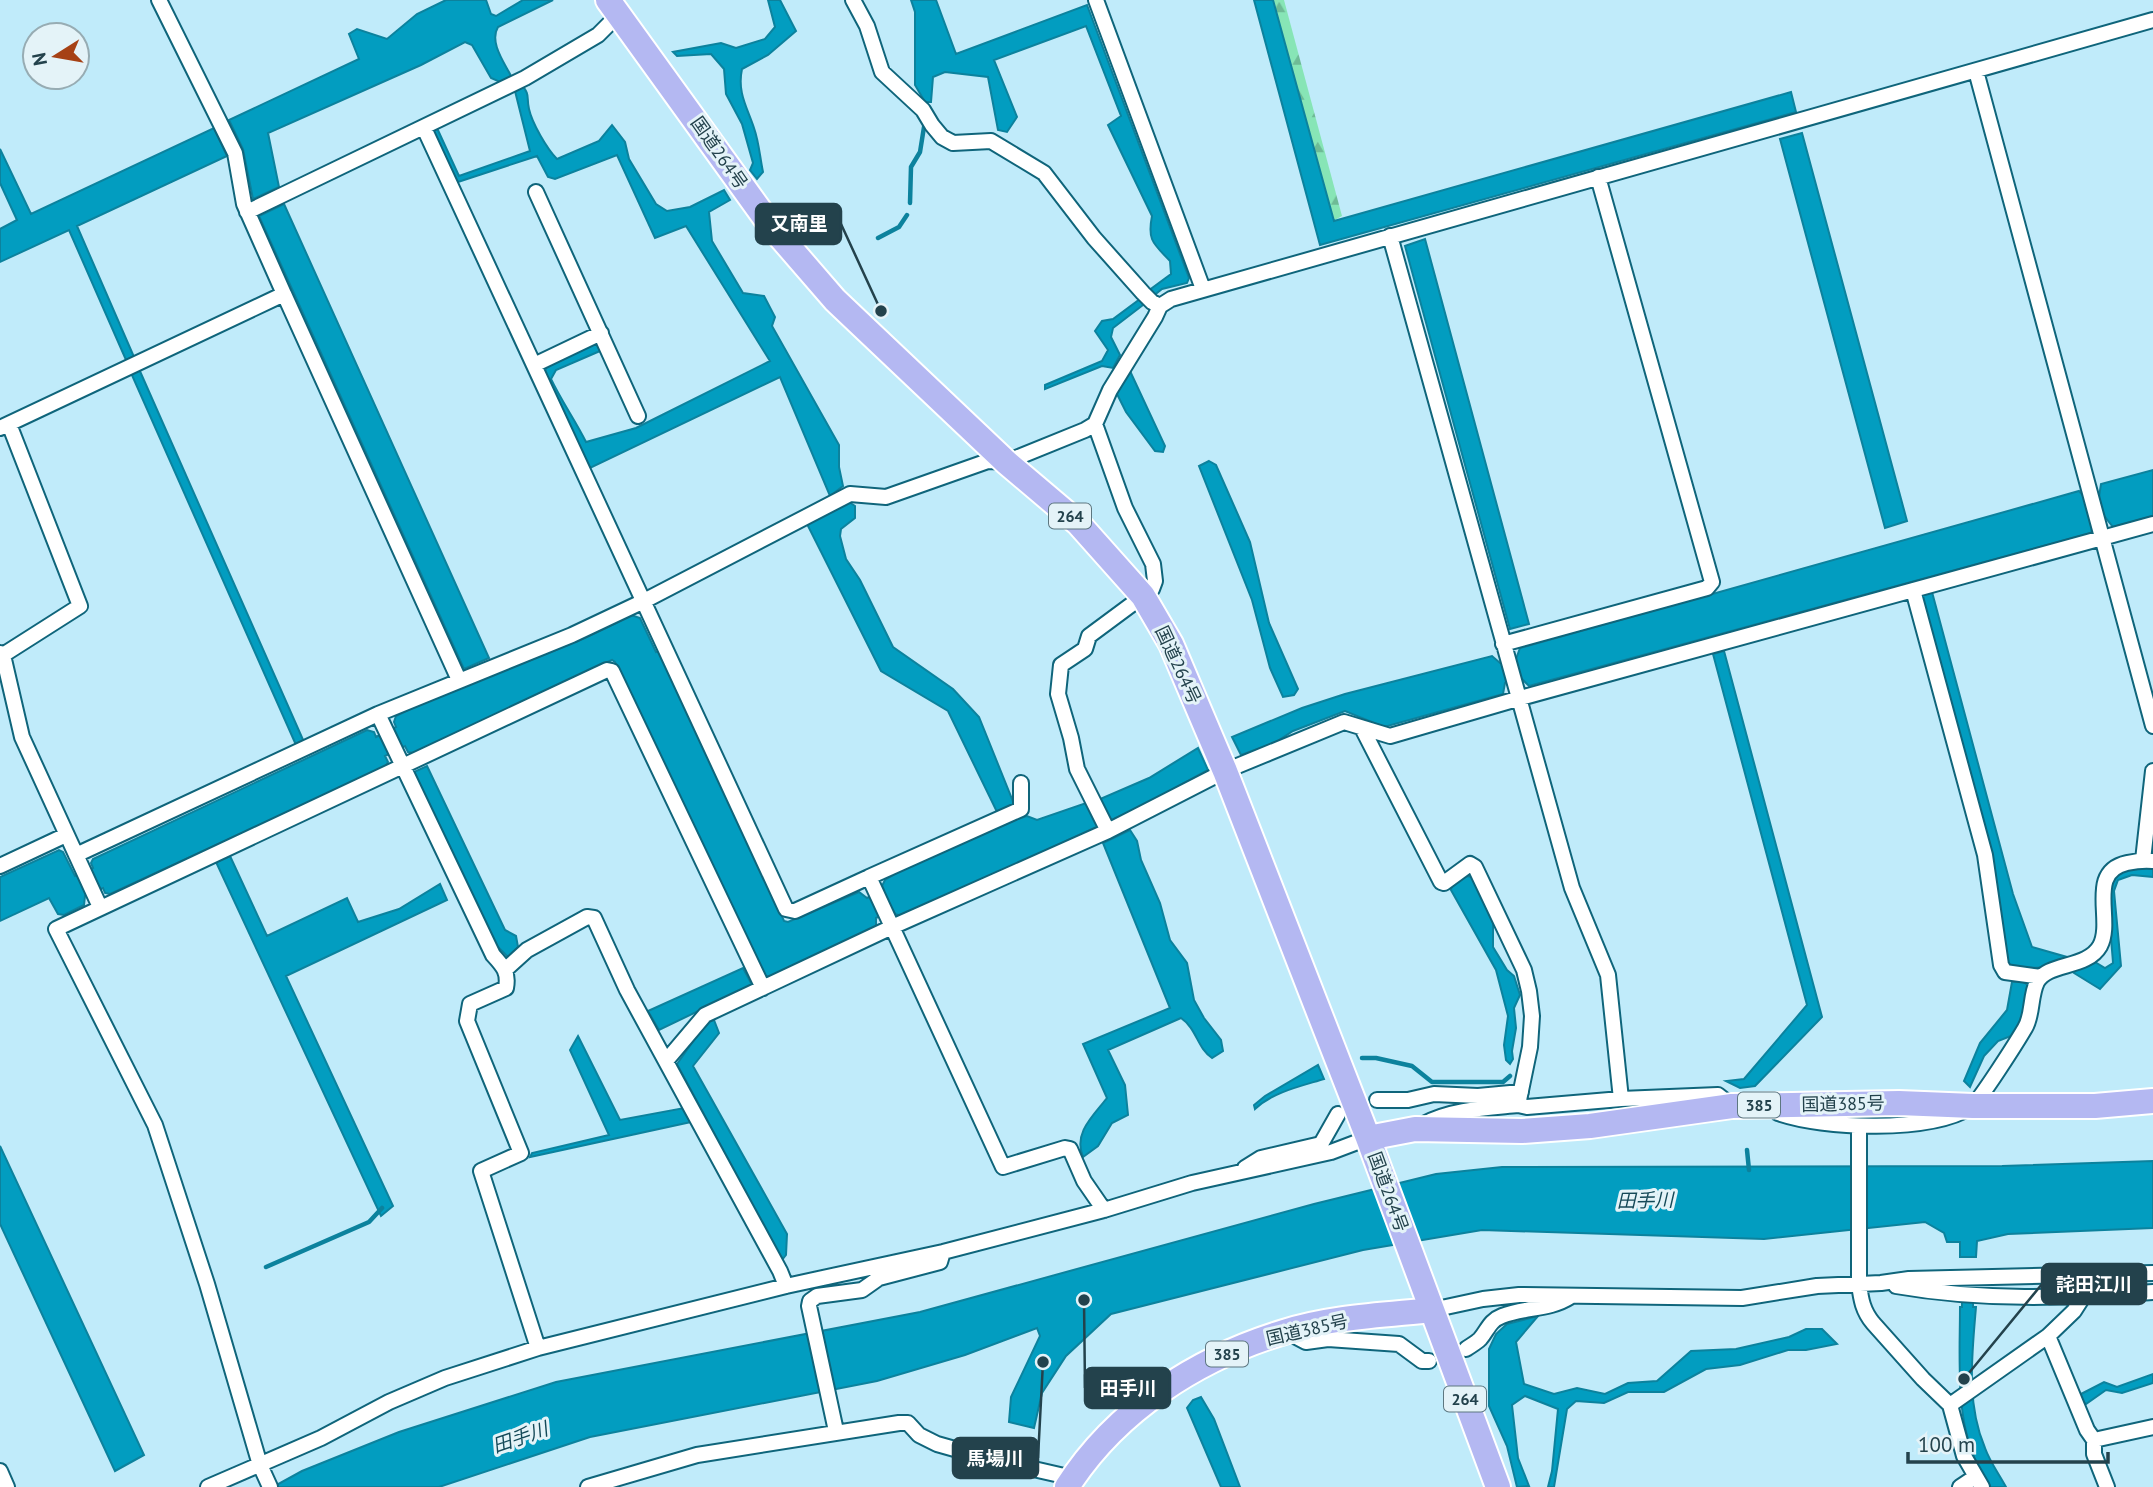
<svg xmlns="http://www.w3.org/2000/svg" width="2153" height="1487" font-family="'PT Sans','Noto Sans JP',sans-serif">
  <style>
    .forest { fill: url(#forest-firs) }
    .water { fill: #029dc0; stroke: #0c829d; stroke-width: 2 }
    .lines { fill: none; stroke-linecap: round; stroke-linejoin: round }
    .stream { stroke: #0c829d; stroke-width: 4.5 }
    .minor-casing { stroke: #0f657b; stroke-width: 18 }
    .trunk-casing { stroke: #fff; stroke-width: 28 }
    .minor { stroke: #fff; stroke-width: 14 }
    .trunk { stroke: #b4b8f2; stroke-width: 24 }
    .labels { text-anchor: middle; stroke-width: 6; stroke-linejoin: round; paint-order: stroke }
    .shield { fill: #e4f3f8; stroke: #5d7780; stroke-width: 2 }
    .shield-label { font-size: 16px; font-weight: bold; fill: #23424c }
    .street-label { font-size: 18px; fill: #23424c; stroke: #e4f3f8 }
    .water-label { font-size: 19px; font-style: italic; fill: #144958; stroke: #e4f3f8 }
    .leader { fill: none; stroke: #23424c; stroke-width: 2.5 }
    .callout-dot { fill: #23424c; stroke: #e4f3f8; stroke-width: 2.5 }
    .callout { fill: #23424c; stroke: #23424c; stroke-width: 2.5 }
    .callout-label { font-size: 19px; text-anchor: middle; font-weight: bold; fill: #fff }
  </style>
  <defs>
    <pattern id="forest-firs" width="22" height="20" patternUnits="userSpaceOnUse" patternTransform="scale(1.75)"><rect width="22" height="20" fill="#87e5b6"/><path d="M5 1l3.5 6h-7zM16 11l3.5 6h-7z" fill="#6ebb96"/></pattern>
  </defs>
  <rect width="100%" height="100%" fill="#c0ebfa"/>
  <path class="forest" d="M 1273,0 L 1284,0 L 1342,216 L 1333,221 Z"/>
  <path class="water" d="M 446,0 L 486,0 L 491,14 L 496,16 L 523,0 L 553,0 L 498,27 C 489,42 504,62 511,76 L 500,82 L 491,78 L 472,45 L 465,42 L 421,65 L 268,133 L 279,187 L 253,199 L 243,149 L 229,120 L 359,59 L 349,34 L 357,29 L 387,39 L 417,14 Z
    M 768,0 L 780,0 L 796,31 L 768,55 L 742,69 C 737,92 747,107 754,128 C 759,142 760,158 763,172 L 757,179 L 750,170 L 753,163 L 742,124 L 726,94 L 724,69 L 711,54 L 677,56 L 673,52 L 721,43 L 736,48 L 765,39 L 775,27 Z
    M 911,0 L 936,0 L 956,54 L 1087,5 L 1189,278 L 1187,283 L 1162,289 L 1152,297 L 1148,291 L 1171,274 L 1170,261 C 1154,244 1147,241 1152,216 L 1108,125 L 1121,116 L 1086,26 L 994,60 L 1017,117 L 1007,132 L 998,130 L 988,77 L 945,72 L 933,77 L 931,102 L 925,102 L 915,85 L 915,12 Z
    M 1254,0 L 1273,0 L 1334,221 L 1791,92 L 1796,112 L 1320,245 Z
    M 521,84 C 531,96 526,96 529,109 C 532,123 547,149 557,159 L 599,141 L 612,125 L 625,142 L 629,159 L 656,204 L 667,211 L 690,207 L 724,190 L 730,200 L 709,212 L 712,241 L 743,293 L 764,296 L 775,317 L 772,326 L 839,445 L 839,467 L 843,486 L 830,496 L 780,377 L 590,468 L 543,374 L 547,367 L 595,344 L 600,347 L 600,351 L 556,370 L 551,379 C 562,402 575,420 586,442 L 636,428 L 770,361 L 686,226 L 655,238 L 617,155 L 555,179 L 548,177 L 537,156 L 455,183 L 432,131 L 437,128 L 459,176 L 530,151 L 514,87 Z
    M 214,128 L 227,156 L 77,226 L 134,357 L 126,360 L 69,230 L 0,262 L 0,229 L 17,220 L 0,183 L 0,149 L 31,214 Z
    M 1802,133 L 1907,521 L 1885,528 L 1780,139 Z
    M 284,204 L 489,658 L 464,669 L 259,216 Z
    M 1425,239 L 1529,624 L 1510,629 L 1405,246 Z
    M 1140,299 L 1143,305 L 1113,328 L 1111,337 L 1120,355 L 1113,368 L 1102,366 L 1045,389 L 1045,385 L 1102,361 L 1108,350 L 1095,331 L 1102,321 L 1113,319 Z
    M 139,369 L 304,742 L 296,745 L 131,373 Z
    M 1130,371 L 1165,446 L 1163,452 L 1155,451 L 1126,412 L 1116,392 Z
    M 1209,461 L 1216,465 L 1250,542 L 1269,623 L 1298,689 L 1294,695 L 1283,697 L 1270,668 L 1252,600 L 1199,466 Z
    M 2153,470 L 2153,516 L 2113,527 L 2105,517 L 2094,520 L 2091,533 L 1529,686 L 1521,678 L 1505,683 L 1503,694 L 1384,727 L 1345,711 L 1293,731 L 1276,742 L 1241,755 L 1232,737 L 1302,708 L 1345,694 L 1492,656 L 1500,663 L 1516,659 L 1520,648 L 2079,491 L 2087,500 L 2099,497 L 2101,484 Z
    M 849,502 L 855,506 L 855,518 L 841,529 L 840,536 L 846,559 L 860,580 L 893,647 L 953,689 L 979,717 L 1014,804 L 997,812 L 948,711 L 881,671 L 807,524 Z
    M 1932,592 L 2013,894 L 2032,947 L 2067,957 L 2065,962 C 2047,969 2031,968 2012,967 L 2007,962 L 1921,595 Z
    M 631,615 L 640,618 L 656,652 L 661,651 L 784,921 L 788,922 L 859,892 L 867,898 L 884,890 L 882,886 L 885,880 L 900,871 L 1015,820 L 1027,816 L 1037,820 L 1086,803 L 1092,807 L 1100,799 L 1149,778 L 1198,748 L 1208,770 L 1144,805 L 917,910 L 902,916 L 895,914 L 893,910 L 876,918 L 876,928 L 772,977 L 765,976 L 615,662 L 612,660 L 414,753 L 408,752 L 405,746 L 385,756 L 388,762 L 385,767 L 110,894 L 105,893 L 103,888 L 85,896 L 84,905 L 64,915 L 58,914 L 49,898 L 0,921 L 0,877 L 59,850 L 63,852 L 75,876 L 93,868 L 91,863 L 93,859 L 367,730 L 374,732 L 376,737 L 396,727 L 394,722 L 396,716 C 472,678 556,656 631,615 Z
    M 1724,651 L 1822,1017 L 1755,1086 L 1740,1088 L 1726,1081 L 1744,1079 L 1807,1005 L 1713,654 Z
    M 427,766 L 505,930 L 516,936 L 518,947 L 508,957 L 497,946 L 414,772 Z
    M 1130,830 L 1137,841 L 1141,860 L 1160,903 L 1170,940 L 1187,963 L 1194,1000 L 1204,1018 L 1221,1040 L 1223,1051 L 1212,1058 C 1197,1048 1197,1029 1181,1018 L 1108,1050 L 1125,1085 L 1128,1115 L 1112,1123 L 1098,1146 L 1083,1157 C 1073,1133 1093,1116 1107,1098 L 1083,1044 L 1170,1008 L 1103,843 Z
    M 230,856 L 267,936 L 347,898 L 358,922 L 399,909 L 440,884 L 447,900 L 286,976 L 393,1206 L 381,1216 L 216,862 Z
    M 2144,866 L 2153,867 L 2153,877 L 2132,875 L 2118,880 L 2114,891 L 2121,966 L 2100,989 L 2074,973 L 2077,968 L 2095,962 L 2105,968 L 2113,963 C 2112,944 2104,887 2117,875 C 2124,868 2134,868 2144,866 Z
    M 1465,876 L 1473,877 L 1493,923 L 1493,947 L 1507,970 L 1514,976 L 1520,995 L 1514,1008 L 1516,1028 L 1512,1051 L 1513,1059 L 1510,1064 L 1506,1060 L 1504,1045 L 1508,1016 L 1496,970 L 1451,890 L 1452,884 Z
    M 743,968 L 752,985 L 659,1030 L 648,1011 Z
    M 2022,981 L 2029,986 L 2022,1019 L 2011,1036 L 1998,1041 L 1984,1056 L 1970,1087 L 1964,1081 L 1980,1043 L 2007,1010 L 2012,982 Z
    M 714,1020 L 719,1033 L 693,1066 L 787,1234 L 786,1255 L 782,1260 L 677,1064 L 707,1022 Z
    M 578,1036 L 620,1120 L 684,1108 L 691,1122 L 530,1157 L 532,1153 L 609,1135 L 570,1050 Z
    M 1318,1065 L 1324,1079 C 1301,1086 1273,1092 1255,1109 L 1254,1105 L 1265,1096 Z
    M 0,1146 L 144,1455 L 115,1471 L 0,1224 Z
    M 2153,1161 L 2153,1228 L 2008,1234 L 1977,1241 L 1976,1257 L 1960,1257 L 1960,1242 L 1947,1242 L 1944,1233 L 1925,1222 L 1764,1239 L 1482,1230 L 1363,1250 L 1111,1314 L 1066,1356 L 1042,1393 L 1034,1428 L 1009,1422 L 1011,1397 L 1040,1336 L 1037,1328 L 965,1355 L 877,1381 L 590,1437 L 439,1487 L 273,1487 L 302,1471 L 399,1432 L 556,1382 L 920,1312 L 1314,1204 L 1436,1174 L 1502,1167 L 2002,1166 Z
    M 1962,1301 L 1973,1301 L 1973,1307 L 1976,1307 C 1972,1355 1966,1403 1985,1448 C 1990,1462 1999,1474 2006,1487 L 1990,1487 C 1953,1434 1960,1369 1960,1307 L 1962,1307 Z
    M 1538,1316 L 1516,1342 L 1524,1384 L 1554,1394 L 1577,1388 L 1605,1394 L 1628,1383 L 1657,1381 L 1691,1351 L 1736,1349 L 1789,1337 L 1806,1329 L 1822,1329 L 1837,1344 L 1806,1350 L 1788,1350 L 1740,1365 L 1706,1369 L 1664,1392 L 1628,1392 L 1604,1403 L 1576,1401 L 1567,1409 L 1554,1487 L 1548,1487 L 1552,1471 L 1558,1409 L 1525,1396 L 1512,1405 L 1518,1458 L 1529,1486 L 1517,1487 L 1507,1446 L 1489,1406 L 1489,1349 L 1496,1334 L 1507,1324 Z
    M 2153,1374 L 2153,1383 L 2122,1393 L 2106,1390 L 2086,1404 L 2080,1400 L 2081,1394 L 2104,1382 L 2117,1387 Z
    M 1201,1397 L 1214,1419 L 1240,1487 L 1221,1487 L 1187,1408 L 1193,1400 Z"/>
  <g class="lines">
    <path class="stream" d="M 910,203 L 911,167 L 920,152 L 924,127
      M 878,238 L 899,227 L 907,215
      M 1362,1058 L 1376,1058 L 1412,1066 L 1432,1082 L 1503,1082 L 1510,1076
      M 1747,1150 L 1749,1170
      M 266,1267 L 369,1222 L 382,1208"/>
    <g class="minor-casing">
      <path id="minor" d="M 853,0 L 867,26 L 882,72 L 923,110 L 932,125 L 942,137 L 953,143 L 991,141 L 1044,173 L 1094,238 L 1143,293 L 1152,302 L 1160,306
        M 1096,0 L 1203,289
        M 1976,71 L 2153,726
        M 424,128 L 786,909 L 795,911 L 869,877 L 1003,1167 L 1065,1148 L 1070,1149 L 1084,1181 L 1104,1210
        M 536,192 L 638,416
        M 247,212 L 525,78 L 598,35 L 619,14
        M 1390,236 L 1572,888 L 1608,975 L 1621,1099 L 1718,1095 L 1732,1106
        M 284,294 L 459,680
        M 534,365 L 601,333
        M 1095,424 L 1125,508 L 1153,564 L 1155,581 L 1152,589 L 1143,596 L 1089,636 L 1085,649 L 1061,665 L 1058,694 L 1071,738 L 1077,769 L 1108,831
        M 0,428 L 284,294 L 244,204 L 235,153 L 159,0
        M 1913,590 L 1985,855 L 2001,965 L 2005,972 L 2041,977
        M 1503,644 L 1707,588 L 1712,582 L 1598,177
        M 0,653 L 3,655 L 22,737 L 100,907
        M 3,655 L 80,606 L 9,424
        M 378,714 L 493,955 C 503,966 509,972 506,988 L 470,1004 L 467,1021 L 521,1153 L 481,1171 L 538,1348
        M 1362,728 L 1441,882 L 1444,883 L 1470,864 L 1475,867 L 1524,970 L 1529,991 L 1532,1016 L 1530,1047 L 1518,1105 L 1527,1107 L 1621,1099
        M 76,855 L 378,714 L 572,635 L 644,601 L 850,494 L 886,497 L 988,461 L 1006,462 L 1085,430 L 1095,424 L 1110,390 L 1155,317 L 1160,306 L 1171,299 L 2153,20
        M 2143,860 L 2153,771
        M 0,866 L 66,835
        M 869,877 L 1021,809 L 1021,783
        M 506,969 L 527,950 L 587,917 L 594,918 L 627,990 L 780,1271 L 786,1286
        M 666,1061 L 705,1015 L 892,927 L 1108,831 L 1225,771 L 1344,722 L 1390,736 L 1517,699 L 2153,524
        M 1377,1100 L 1408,1100 L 1434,1094 L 1478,1096 L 1521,1092
        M 1778,1113 C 1823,1129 1930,1133 1971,1107 C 1979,1102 2018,1040 2025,1028 C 2033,1015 2030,996 2037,982 C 2048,962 2087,969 2100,946 C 2114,920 2086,872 2127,863 C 2136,861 2143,860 2153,861
        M 1424,1124 C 1452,1109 1487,1108 1518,1105
        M 1859,1127 L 1859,1284 C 1861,1300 1863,1311 1873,1323 L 1923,1379 L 1950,1405 L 1964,1456 L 1982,1487
        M 1245,1168 L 1261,1158 L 1321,1144 L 1338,1114
        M 1896,1286 C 1982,1301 2067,1298 2153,1292
        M 1432,1310 L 1483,1299 L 1519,1295 L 1742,1298 L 1817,1286 L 1881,1283 L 1909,1279 L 2153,1273
        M 1287,1332 L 1306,1342 L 1328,1339 L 1399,1344 L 1422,1361 L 1429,1361
        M 2048,1336 L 2087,1430 L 2094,1440 L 2094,1454 L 2107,1487
        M 1466,1349 C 1470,1346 1476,1343 1480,1339 C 1488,1330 1489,1321 1502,1316 C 1525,1307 1550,1310 1570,1297
        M 1950,1405 L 2048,1336 L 2074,1311 L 2083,1297
        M 836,1431 L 809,1306 L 810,1301 L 817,1296 L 862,1290 L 879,1278 L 940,1262 L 943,1252
        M 2094,1440 L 2153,1427
        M 0,1471 L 7,1487
        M 208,1487 L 321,1438 L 389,1402 L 445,1378 L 538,1348 L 786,1286 L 943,1252 L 1104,1210 L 1192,1183 L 1331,1152 L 1368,1138
        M 270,1487 L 260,1465 L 207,1284 L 155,1125 L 56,929 L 607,670 L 612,671 L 763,988
        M 588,1487 L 697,1455 L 899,1423 L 908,1423 L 919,1435 L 937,1444 L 990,1459 L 1073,1478
        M 1960,1487 L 1975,1477"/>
    </g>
    <g class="trunk-casing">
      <path id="trunk" d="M 608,0 L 771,226 L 835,300 L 1006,462 L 1078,523 L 1143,596 L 1171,644 L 1225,771 L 1368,1138 L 1498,1487
        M 1368,1138 L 1415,1129 L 1522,1131 L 1590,1126 L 1732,1106 L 1899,1103 L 1973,1106 L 2095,1106 L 2153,1101
        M 1067,1487 C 1116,1410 1198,1358 1284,1332 C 1331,1317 1383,1315 1432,1310"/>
    </g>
    <use href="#minor" class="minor"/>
    <use href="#trunk" class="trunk"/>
  </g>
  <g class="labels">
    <g class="shield">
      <rect x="1049" y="503.5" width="42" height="25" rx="5"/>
      <rect x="1738" y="1092.5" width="42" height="25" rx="5"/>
      <rect x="1206" y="1341.5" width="42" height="25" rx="5"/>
      <rect x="1444" y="1386.5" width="42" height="25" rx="5"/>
    </g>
    <g class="shield-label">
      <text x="1070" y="522">264</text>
      <text x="1759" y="1111">385</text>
      <text x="1227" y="1360">385</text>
      <text x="1465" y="1405">264</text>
    </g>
    <g class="street-label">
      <text transform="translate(719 153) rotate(55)" y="6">国道264号</text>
      <text transform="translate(1178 665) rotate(65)" y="6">国道264号</text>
      <text transform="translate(1843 1104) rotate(-1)" y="6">国道385号</text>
      <text transform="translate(1388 1192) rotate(70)" y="6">国道264号</text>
      <text transform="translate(1307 1330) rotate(-13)" y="6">国道385号</text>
    </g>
    <g class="water-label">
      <text transform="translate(1645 1200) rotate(-1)" y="7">田手川</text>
      <text transform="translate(520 1437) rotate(-19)" y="7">田手川</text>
    </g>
  </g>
  <path class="leader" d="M881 311L841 224M1964 1379L2042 1284M1084 1300L1085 1388M1043 1362L1038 1458"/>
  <g class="callout-dot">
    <circle cx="881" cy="311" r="7"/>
    <circle cx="1964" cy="1379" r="7"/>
    <circle cx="1084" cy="1300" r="7"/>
    <circle cx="1043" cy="1362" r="7"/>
  </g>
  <g class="callout">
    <rect x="756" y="204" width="85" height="40" rx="7"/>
    <rect x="2042" y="1264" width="104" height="40" rx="7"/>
    <rect x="1085" y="1368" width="85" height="40" rx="7"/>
    <rect x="953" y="1438" width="85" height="40" rx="7"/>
  </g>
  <g class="callout-label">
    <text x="799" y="230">又南里</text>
    <text x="2094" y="1291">詫田江川</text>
    <text x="1128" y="1395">田手川</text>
    <text x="995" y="1465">馬場川</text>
  </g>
  <g transform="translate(56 56) rotate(259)"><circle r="33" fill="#e4f3f8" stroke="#97acb3" stroke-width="2"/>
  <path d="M0-5L12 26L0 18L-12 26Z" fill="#a64115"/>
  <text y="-10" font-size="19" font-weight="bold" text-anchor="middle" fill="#23424c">N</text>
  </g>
  <path d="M1908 1452v10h200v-10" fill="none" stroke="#23424c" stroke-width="3.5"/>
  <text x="1918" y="1452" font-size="21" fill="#23424c" stroke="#e4f3f8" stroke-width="5" paint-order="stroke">100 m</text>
</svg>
